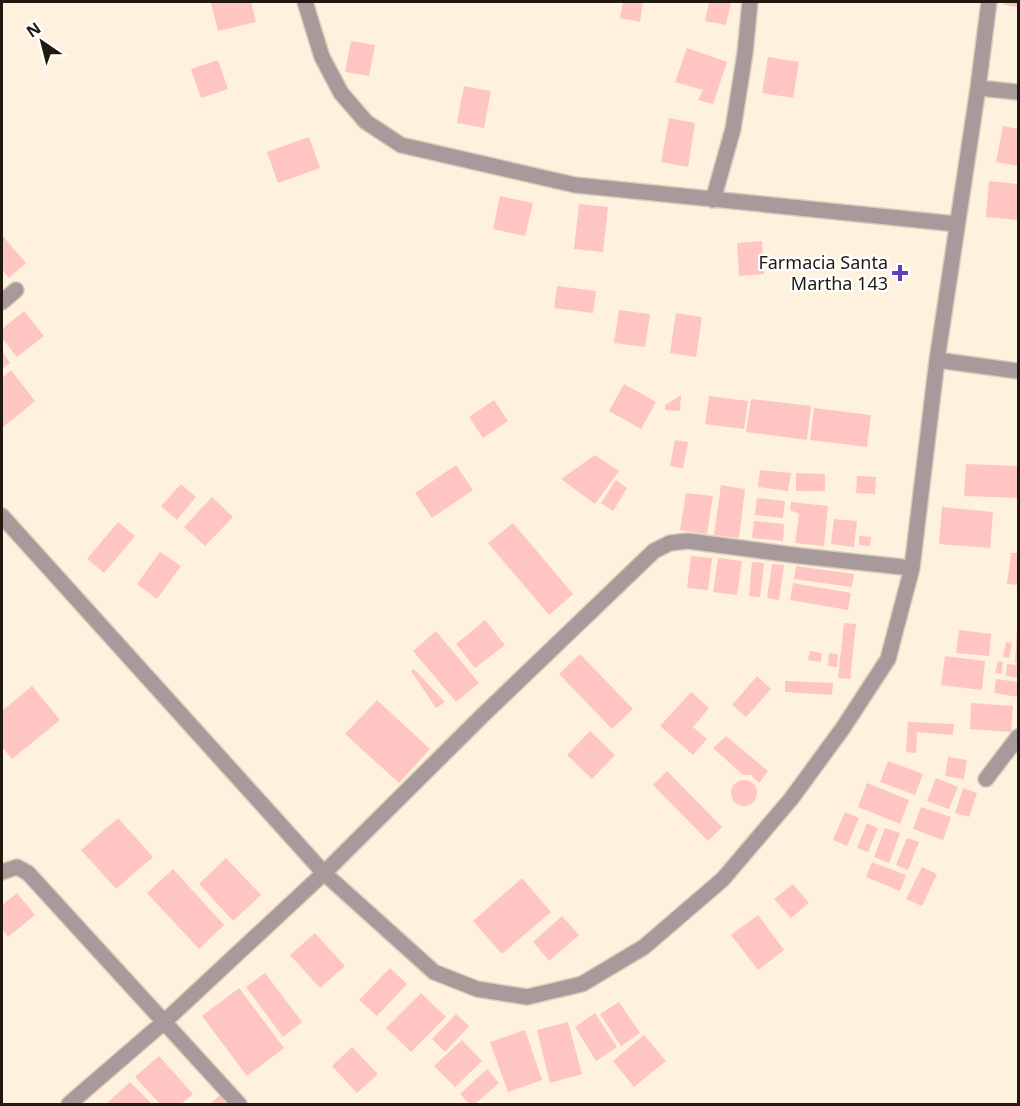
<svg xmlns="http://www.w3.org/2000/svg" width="1020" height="1106" font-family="'Noto Sans',sans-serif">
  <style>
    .building { fill: #ffc5c2 }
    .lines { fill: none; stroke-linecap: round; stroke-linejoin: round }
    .minor-casing { stroke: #dacebc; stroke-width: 18 }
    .minor { stroke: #a89a9b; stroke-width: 15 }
    .poi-dot { fill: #5f42ba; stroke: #fff; stroke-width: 2 }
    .labels { text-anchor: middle; stroke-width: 4.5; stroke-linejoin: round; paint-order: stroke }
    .poi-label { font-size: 18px; fill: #1f1910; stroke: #fff; text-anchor: end }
  </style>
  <rect width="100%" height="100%" fill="#fef1dd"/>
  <path class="building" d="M 217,2 L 251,2 L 256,22 L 218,31 L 211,3 Z
    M 623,2 L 643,2 L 640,22 L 620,18 Z
    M 709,2 L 731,2 L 726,25 L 705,21 Z
    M 1005,2 L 1018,2 L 1018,7 L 1004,5 Z
    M 351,41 L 375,45 L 369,76 L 345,72 Z
    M 687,48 L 727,62 L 713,104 L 698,100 L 703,90 L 675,82 Z
    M 768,57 L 799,62 L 793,98 L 762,93 Z
    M 218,60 L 228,89 L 201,98 L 191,69 Z
    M 464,86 L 491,91 L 484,128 L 457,123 Z
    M 669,118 L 695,123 L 688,167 L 661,162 Z
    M 1003,126 L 1018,129 L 1018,166 L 996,162 Z
    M 309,137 L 320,168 L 278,183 L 267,152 Z
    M 989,181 L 1018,184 L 1018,220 L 986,217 Z
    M 500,196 L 533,203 L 525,236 L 493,229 Z
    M 579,204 L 608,207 L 603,252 L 574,249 Z
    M 2,235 L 26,263 L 9,278 L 2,270 Z
    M 762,241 L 764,274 L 739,276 L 737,243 Z
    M 557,286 L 596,291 L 593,313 L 554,308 Z
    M 619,310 L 650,314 L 645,347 L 614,343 Z
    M 24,311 L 44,336 L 17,357 L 2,338 L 2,329 Z
    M 676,313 L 702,317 L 696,357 L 670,353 Z
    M 2,351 L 10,363 L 2,369 Z
    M 11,370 L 35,401 L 2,428 L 2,378 Z
    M 624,384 L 656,402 L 641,429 L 609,411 Z
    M 681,395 L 680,411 L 665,410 L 665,405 Z
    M 709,396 L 748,401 L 744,429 L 705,424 Z
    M 751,399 L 811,406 L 807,440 L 746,432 Z
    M 494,400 L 508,421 L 483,438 L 469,417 Z
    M 814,408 L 871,415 L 867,447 L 810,440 Z
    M 675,440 L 688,442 L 683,468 L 670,466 Z
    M 595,455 L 619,471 L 595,504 L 561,479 Z
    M 966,464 L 1018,466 L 1018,498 L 964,496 Z
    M 456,465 L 473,490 L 432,518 L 415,493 Z
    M 760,470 L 791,473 L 788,491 L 758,487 Z
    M 796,473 L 825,474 L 825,491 L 796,491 Z
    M 857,476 L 876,477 L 875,494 L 856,493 Z
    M 616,480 L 627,488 L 613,511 L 601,503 Z
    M 181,484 L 196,497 L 177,520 L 161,506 Z
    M 721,485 L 745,489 L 739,538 L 714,535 Z
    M 686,493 L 713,496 L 707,534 L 680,530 Z
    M 212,497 L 233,517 L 205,546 L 184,527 Z
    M 757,498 L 785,501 L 783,518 L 755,515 Z
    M 791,502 L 828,506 L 824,546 L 795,543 L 799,514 L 790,510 Z
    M 942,507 L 993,512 L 990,548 L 939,544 Z
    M 834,519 L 857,521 L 854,547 L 831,544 Z
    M 754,521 L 784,524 L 783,541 L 752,538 Z
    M 118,522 L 135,536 L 104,573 L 87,559 Z
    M 513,523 L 573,594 L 549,615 L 488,543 Z
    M 859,536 L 871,537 L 870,546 L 859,545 Z
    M 160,552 L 181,566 L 157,599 L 137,584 Z
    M 1011,553 L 1018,553 L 1018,585 L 1007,584 Z
    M 691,556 L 712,558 L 708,590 L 687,588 Z
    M 718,558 L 742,561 L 737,595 L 713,592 Z
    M 752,562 L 764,563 L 760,597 L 749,596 Z
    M 772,564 L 784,565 L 779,600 L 767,598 Z
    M 796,566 L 854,574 L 852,587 L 794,579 Z
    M 793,583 L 851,593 L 848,610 L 790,600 Z
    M 485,620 L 505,645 L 475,668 L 456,644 Z
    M 844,623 L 856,624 L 850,679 L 838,678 Z
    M 1017,629 L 1018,629 L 1018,663 L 1015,663 Z
    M 959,630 L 991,634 L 989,656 L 956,653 Z
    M 436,631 L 479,683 L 456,702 L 413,651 Z
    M 1006,642 L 1012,643 L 1009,658 L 1003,657 Z
    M 810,651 L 822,653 L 821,662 L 808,660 Z
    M 829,653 L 838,654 L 837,667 L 828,666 Z
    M 580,654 L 633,709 L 612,729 L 559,674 Z
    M 945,656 L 985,661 L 982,690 L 941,685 Z
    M 998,661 L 1003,662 L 1001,674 L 995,673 Z
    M 1007,664 L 1018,665 L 1018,678 L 1006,676 Z
    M 414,669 L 445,702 L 436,708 L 411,671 Z
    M 757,676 L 771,689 L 746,717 L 732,705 Z
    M 996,679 L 1018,682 L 1018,697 L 994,693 Z
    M 785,681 L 833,683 L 832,695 L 785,692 Z
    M 32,686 L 60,720 L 12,759 L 2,747 L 2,711 Z
    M 691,692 L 709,708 L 693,727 L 707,739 L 693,755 L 660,726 Z
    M 377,700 L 430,749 L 399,783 L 345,734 Z
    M 971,703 L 1013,706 L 1011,732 L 970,729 Z
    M 908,722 L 954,724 L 953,735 L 917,732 L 916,753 L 906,752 Z
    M 590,731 L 615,755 L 592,779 L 567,755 Z
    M 726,736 L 768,771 L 759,783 L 751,775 L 743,775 L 713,748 Z
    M 948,757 L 967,760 L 964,779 L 945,776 Z
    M 888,761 L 923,774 L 915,795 L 880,782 Z
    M 667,771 L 722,827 L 708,841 L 653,785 Z
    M 936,778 L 958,787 L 949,809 L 927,801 Z
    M731 793a13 13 0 1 1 26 0a13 13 0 1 1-26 0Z
    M 867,783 L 909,800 L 900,824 L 858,807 Z
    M 963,788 L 977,793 L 969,817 L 955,813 Z
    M 921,807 L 951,817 L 943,840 L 913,829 Z
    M 845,812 L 859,818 L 847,846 L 833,840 Z
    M 118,818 L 153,857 L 116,889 L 81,850 Z
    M 867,823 L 878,828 L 868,852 L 857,848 Z
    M 885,828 L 900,833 L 889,863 L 874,857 Z
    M 907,838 L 919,842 L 908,870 L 896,865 Z
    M 226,858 L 261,895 L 233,921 L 199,884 Z
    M 872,862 L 906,875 L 900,891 L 866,877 Z
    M 922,867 L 937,874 L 922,906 L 906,899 Z
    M 173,869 L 224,925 L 199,949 L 147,893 Z
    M 522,878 L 551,912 L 502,954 L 473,921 Z
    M 793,884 L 809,903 L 791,918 L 774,899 Z
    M 17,893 L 35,915 L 8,937 L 2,929 L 2,905 Z
    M 758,915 L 784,950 L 758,970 L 731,935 Z
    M 562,916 L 579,935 L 549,961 L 533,942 Z
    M 315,933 L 345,966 L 320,988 L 290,955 Z
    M 390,968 L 407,984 L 377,1016 L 359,1000 Z
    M 265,973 L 302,1022 L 283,1037 L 246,987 Z
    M 239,988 L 284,1048 L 247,1076 L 202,1016 Z
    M 421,993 L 446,1017 L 411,1052 L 386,1028 Z
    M 619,1002 L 640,1033 L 621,1046 L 600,1014 Z
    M 595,1013 L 617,1047 L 596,1061 L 575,1027 Z
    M 456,1014 L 469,1026 L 445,1052 L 432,1039 Z
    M 568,1022 L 582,1074 L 550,1083 L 537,1030 Z
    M 525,1030 L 542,1080 L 508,1092 L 490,1042 Z
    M 644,1035 L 666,1061 L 634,1087 L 613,1061 Z
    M 462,1040 L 482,1061 L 455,1087 L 434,1066 Z
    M 352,1047 L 378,1074 L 357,1093 L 332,1066 Z
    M 159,1056 L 193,1094 L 181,1104 L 160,1104 L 135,1077 Z
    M 487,1069 L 499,1083 L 475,1104 L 469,1104 L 460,1094 Z
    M 130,1082 L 152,1104 L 106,1104 Z
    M 220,1095 L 229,1104 L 210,1104 Z"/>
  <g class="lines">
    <g class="minor-casing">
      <path id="minor" d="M 305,2 L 322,57 L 341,93 L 366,122 L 401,145 L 575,185 L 957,224
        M 978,88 L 1018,92
        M 713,200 L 733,129 L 745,53 L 750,2
        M 2,302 L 16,290
        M 937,360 L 1018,371
        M 2,516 L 324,873 L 434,972 L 477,989 L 527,997 L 582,984 L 644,947 L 723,879 L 791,799 L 843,728 L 888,659 L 912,568 L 937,360 L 978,88 L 989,2
        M 986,779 L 1018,737
        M 2,872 L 17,867 L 28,873 L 239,1104
        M 69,1104 L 164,1022 L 324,873 L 484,714 L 654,551 L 670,543 L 688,541 L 801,556 L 912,568"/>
    </g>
    <use href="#minor" class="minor"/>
  </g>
  <path class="poi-dot" d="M897 264h6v6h6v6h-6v6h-6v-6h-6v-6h6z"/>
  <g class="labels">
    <g class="poi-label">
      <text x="888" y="269">Farmacia Santa<tspan x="888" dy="21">Martha 143</tspan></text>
    </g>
  </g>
  <rect width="1020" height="1106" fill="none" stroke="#1f1910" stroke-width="6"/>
  <g transform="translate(42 42) rotate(325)" stroke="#ffffff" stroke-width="4.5" paint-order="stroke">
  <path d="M0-4.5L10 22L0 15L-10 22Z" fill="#1f1910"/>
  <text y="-9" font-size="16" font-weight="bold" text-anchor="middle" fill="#1f1910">N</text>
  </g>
</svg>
